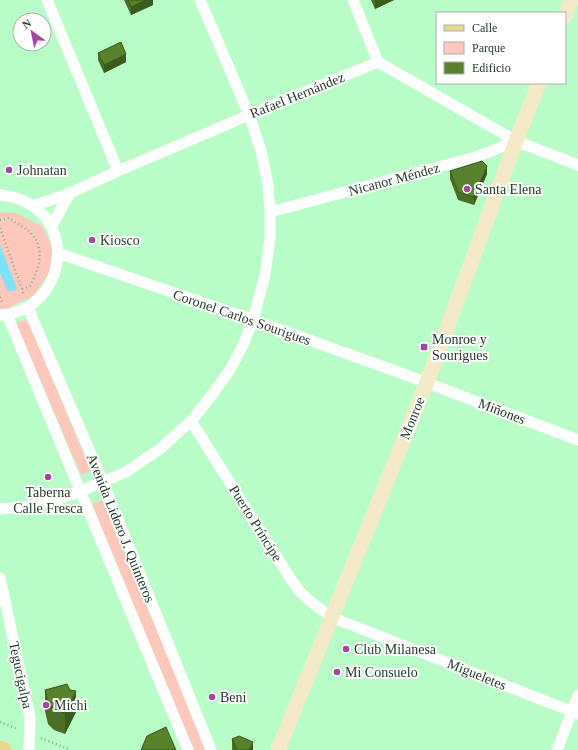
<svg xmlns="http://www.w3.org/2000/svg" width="578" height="750" font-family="Georgia,serif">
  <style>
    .green { fill: #fec7bc }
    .water { fill: #7ae3f7 }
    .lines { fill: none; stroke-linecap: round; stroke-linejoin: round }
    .path { stroke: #7eb38b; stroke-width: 2.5; stroke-dasharray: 1 3; stroke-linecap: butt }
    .street { stroke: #fff; stroke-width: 11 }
    .secondary { stroke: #f5eac8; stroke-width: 15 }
    .primary { stroke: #ebd690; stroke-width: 17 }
    .wall { fill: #4b6f24 }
    .shaded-wall { fill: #3d5a1d }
    .building { fill: #57812a; stroke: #3d5a1d }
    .poi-dot { fill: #ab41a2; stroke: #fff; stroke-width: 1.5 }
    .labels { text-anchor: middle; stroke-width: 4; stroke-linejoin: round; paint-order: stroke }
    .street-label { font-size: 14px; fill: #223e29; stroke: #fff }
    .poi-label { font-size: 14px; fill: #223e29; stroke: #fff; text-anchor: start }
  </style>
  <rect width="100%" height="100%" fill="#b8fdc8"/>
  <path class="green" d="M 0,212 L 16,213 L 42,226 L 52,246 L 50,271 L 34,295 L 5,310 L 0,309 Z
    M 27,319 L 91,471 L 81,475 L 16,323 Z
    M 102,500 L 207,750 L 194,750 L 92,504 Z"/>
  <path class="water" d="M 0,245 L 17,289 L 8,292 L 0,273 Z"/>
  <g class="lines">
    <path class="path" d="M 0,220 L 9,218 C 16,223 24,227 30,232 C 46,247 39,270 30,286 L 22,289
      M 0,228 L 24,295
      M 0,297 L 3,304
      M 0,722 L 18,729
      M 41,738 L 71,750"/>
    <path class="street" d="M 47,0 L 118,171
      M 353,0 L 378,62
      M 378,62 L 516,141 L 578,165
      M 0,195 C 8,196 16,197 24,201 C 79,227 63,310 1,315
      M 33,206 L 70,193 L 118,171 L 249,115 L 378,62
      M 270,212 L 479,156 L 516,141
      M 51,227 L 70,193
      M 58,253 L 253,320 L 401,373 L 578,440
      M 28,308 L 103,482 L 211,750
      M 7,315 L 188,750
      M 191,421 L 290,578 L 300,592 L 310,601 L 331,617 L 578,714
      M 0,509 L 24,507 L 50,502 L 81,491 L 126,472 L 161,448 L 191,421 L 211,396 L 229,371 L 243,345 L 253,320 L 265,275 L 270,237 L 270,212 L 268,185 L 261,151 L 249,115 L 200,0
      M 0,578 L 30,718 L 29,750
      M 557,750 L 578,695"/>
    <path class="secondary" d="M 565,16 L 571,0
      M 278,750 L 427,382 L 516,141 L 539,83"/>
    <path class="primary" d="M 0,749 L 3,750"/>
  </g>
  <path class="wall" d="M 124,0 L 153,0 L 153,5 L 131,15 Z
    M 371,0 L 394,0 L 375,9 Z
    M 98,53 L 126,62 L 104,73 L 98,60 Z
    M 450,171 L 487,174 L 474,205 L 458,200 L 450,179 Z
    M 45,690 L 76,712 L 65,734 L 54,730 L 48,724 L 45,711 Z
    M 232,739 L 253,750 L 232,750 Z"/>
  <path class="shaded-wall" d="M 146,0 L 153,0 L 153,5 L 131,15 L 131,7 Z
    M 375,0 L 394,0 L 375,9 Z
    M 126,54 L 126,62 L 104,73 L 104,65 Z
    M 487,166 L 487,174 L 474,205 L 474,197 Z
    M 76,691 L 76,712 L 65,734 L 65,713 Z
    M 253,742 L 253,750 L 249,750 Z"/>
  <path class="building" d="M 128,0 L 146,0 L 131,7 Z
    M 121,42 L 126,54 L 104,65 L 98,53 Z
    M 482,161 L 487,166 L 474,197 L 458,192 L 450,171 Z
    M 67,684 L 70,690 L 76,691 L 65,713 L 54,709 L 48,703 L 45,690 Z
    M 166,727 L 176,750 L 141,750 L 147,736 Z
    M 239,736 L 253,742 L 249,750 L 237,750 L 232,739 Z"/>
  <g class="poi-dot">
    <circle cx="9" cy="170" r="4"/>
    <circle cx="467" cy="189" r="4"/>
    <circle cx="92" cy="240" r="4"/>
    <rect x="420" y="343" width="8" height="8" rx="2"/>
    <circle cx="48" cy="477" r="4"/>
    <circle cx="346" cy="649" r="4"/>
    <circle cx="337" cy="672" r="4"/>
    <circle cx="212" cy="697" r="4"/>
    <circle cx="46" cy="705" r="4"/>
  </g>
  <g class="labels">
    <g class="street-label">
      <text transform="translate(297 95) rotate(-22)" y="5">Rafael Hernández</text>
      <text transform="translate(394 179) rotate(-15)" y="5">Nicanor Méndez</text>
      <text transform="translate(242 317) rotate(19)" y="5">Coronel Carlos Sourigues</text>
      <text transform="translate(502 411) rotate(21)" y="5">Miñones</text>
      <text transform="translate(412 418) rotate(-68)" y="5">Monroe</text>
      <text transform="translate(256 523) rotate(58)" y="5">Puerto Príncipe</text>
      <text transform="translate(121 528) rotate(68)" y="5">Avenida Lidoro J. Quinteros</text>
      <text transform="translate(477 674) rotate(22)" y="5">Migueletes</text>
      <text transform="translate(21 675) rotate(78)" y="5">Tegucigalpa</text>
    </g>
    <g class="poi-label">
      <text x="17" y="175">Johnatan</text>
      <text x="475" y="194">Santa Elena</text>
      <text x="100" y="245">Kiosco</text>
      <text x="432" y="344">Monroe y<tspan x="432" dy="16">Sourigues</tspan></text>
      <text x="48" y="497" text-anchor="middle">Taberna<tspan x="48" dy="16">Calle Fresca</tspan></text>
      <text x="354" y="654">Club Milanesa</text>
      <text x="345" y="677">Mi Consuelo</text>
      <text x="220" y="702">Beni</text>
      <text x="54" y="710">Michi</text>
    </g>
  </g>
  <rect x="436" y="12" width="130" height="72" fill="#ffffff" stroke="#a7b2a9"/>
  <rect x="444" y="25" width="20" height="6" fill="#ebd690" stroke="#a7b2a9"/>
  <text x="472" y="32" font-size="12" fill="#223e29">Calle</text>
  <rect x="444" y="42" width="20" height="12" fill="#fec7bc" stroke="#a7b2a9"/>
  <text x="472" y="52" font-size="12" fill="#223e29">Parque</text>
  <rect x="444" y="62" width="20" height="12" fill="#57812a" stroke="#a7b2a9"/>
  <text x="472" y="72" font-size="12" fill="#223e29">Edificio</text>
  <g transform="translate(32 32) rotate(327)"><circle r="19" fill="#ffffff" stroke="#a7b2a9"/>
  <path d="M0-3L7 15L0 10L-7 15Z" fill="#ab41a2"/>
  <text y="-6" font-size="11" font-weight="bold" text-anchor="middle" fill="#223e29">N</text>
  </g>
</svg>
